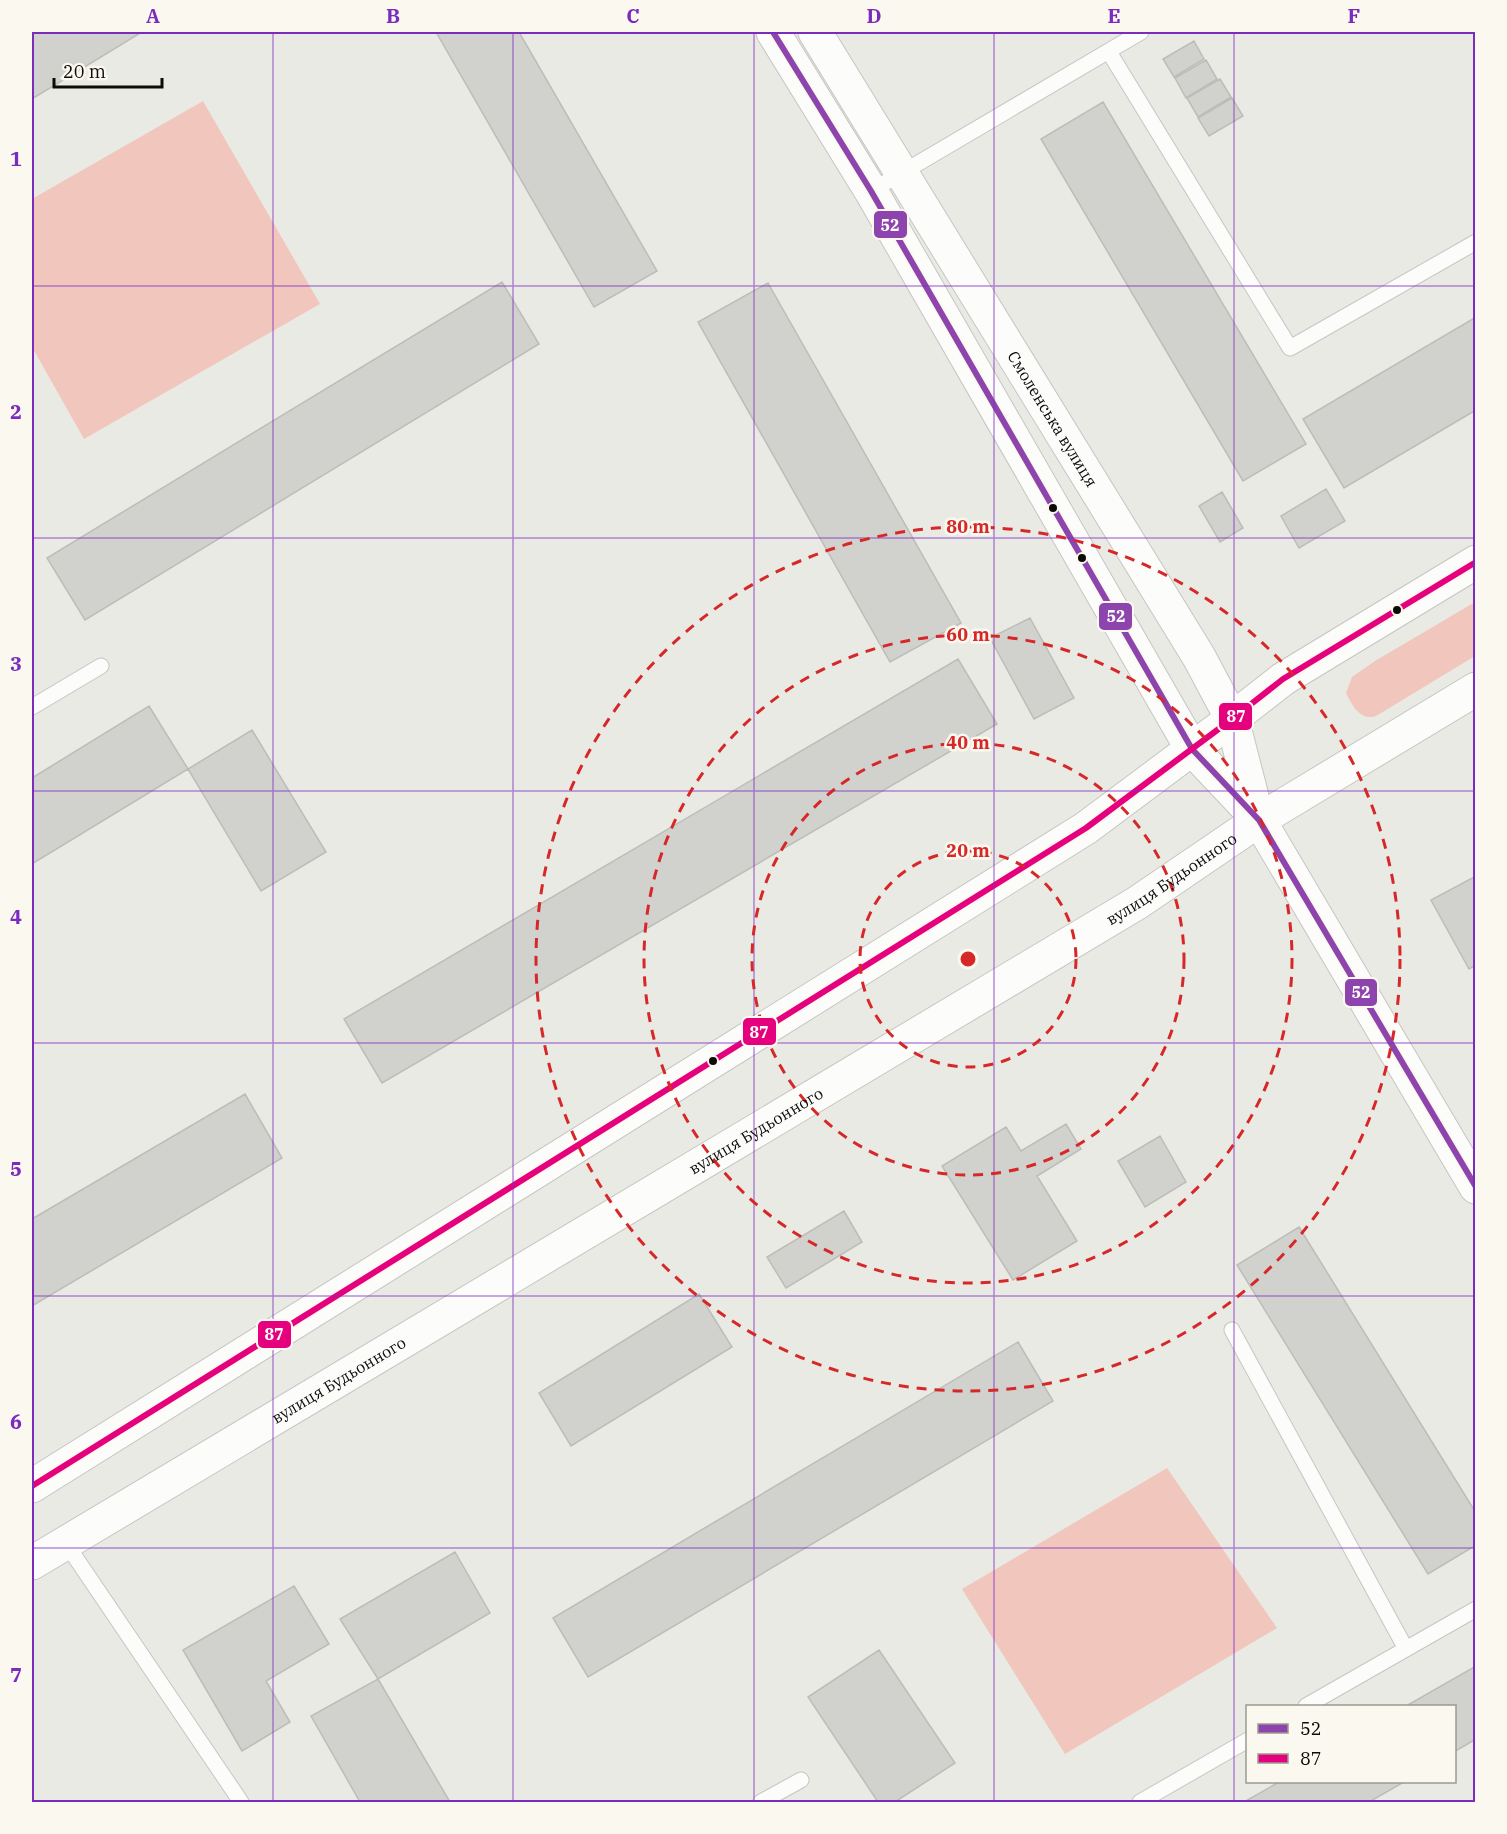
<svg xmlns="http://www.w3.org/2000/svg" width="1507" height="1834" font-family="'IBM Plex Serif',serif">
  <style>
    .green { fill: #f1c6bc }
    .building { fill: #d1d2ce; stroke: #bcbcb9; stroke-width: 1.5 }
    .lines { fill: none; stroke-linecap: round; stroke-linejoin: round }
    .lane-casing { stroke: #c5c5c2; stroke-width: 17 }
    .secondary-casing { stroke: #c5c5c2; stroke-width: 35 }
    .lane { stroke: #fcfcfb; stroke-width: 15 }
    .secondary { stroke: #fcfcfb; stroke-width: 33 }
    .bus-1-casing { stroke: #fbf9ef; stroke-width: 10 }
    .bus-2-casing { stroke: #fbf9ef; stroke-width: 10 }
    .bus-1 { stroke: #8e44ad; stroke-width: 6 }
    .bus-2 { stroke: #e5007d; stroke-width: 6 }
    .grid { fill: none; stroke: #7b2cbf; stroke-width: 1.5; stroke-opacity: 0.55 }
    .ring { fill: none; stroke: #d62828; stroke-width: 3; stroke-dasharray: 10 8 }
    .bus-dot { fill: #0c0b08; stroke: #fbf9ef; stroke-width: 2 }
    .labels { text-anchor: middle; stroke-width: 5; stroke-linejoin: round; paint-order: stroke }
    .street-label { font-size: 16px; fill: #0c0b08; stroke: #fbf9ef }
    .centre { fill: #d62828; stroke: #fbf9ef; stroke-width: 3 }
    .ring-label { font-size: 18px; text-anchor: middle; font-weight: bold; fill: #d62828; stroke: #fbf9ef; stroke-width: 5; stroke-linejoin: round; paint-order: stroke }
    .line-badge { stroke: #fbf9ef; stroke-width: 2 }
    .badge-label { font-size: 16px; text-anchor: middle; font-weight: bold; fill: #fff }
    .neatline { fill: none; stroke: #7b2cbf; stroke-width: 2 }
    .grid-label { font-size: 20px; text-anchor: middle; font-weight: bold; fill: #7b2cbf }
  </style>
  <rect width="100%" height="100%" fill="#eaeae5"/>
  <path class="green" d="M 203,101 L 320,304 L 84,439 L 32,347 L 32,199 Z
    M 1475,602 L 1475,656 L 1386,710 C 1382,712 1376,717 1372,717 C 1358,718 1351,703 1346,693 L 1352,677 L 1375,661 Z
    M 1167,1468 L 1277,1628 L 1065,1754 L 962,1589 Z"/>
  <path class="building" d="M 32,32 L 142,32 L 32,99 Z
    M 436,32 L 519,32 L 657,271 L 594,307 Z
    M 1194,41 L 1204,59 L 1174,77 L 1163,59 Z
    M 1206,60 L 1217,79 L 1186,98 L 1175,78 Z
    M 1220,79 L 1231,97 L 1198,117 L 1187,98 Z
    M 1232,98 L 1243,116 L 1209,136 L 1198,118 Z
    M 1103,102 L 1306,444 L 1243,481 L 1041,139 Z
    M 502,282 L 539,344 L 85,620 L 47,558 Z
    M 768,283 L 961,623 L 890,662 L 698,322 Z
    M 1476,317 L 1476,410 L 1344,488 L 1303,419 Z
    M 1326,489 L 1345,521 L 1299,548 L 1281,516 Z
    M 1222,492 L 1243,528 L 1220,542 L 1199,506 Z
    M 1030,618 L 1074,698 L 1034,719 L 990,638 Z
    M 958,659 L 997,724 L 382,1083 L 344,1019 Z
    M 149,706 L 188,769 L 32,864 L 32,778 Z
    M 252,730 L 326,852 L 261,891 L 188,769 Z
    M 1476,876 L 1476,965 L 1469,969 L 1431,900 Z
    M 245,1094 L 282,1158 L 32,1306 L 32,1219 Z
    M 1066,1124 L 1081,1149 L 1037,1176 L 1077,1241 L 1013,1280 L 942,1166 L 1006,1127 L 1021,1151 Z
    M 1160,1136 L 1186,1182 L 1145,1207 L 1118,1161 Z
    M 844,1211 L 862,1242 L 786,1288 L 767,1257 Z
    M 1299,1227 L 1476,1513 L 1476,1545 L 1428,1574 L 1237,1265 Z
    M 699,1294 L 732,1347 L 571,1446 L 539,1393 Z
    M 1018,1342 L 1053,1401 L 588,1677 L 553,1618 Z
    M 455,1552 L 490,1613 L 378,1679 L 340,1619 Z
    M 294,1586 L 329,1644 L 266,1681 L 290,1722 L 242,1751 L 183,1650 Z
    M 879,1650 L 955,1763 L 895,1802 L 878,1802 L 808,1697 Z
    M 1476,1666 L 1476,1739 L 1454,1752 L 1454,1706 L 1406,1706 Z
    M 378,1679 L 450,1802 L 360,1802 L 311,1716 Z
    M 1279,1782 L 1404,1782 L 1369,1802 L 1244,1802 Z"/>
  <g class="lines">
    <g class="lane-casing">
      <path id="lane" d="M 1109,52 L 1290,348 L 1476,242
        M 871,191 L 1141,32
        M 32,707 L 101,666
        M 1232,1330 L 1406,1649
        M 65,1542 L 241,1802
        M 1306,1706 L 1476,1609
        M 761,1802 L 801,1780
        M 1140,1802 L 1248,1740"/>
    </g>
    <g class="secondary-casing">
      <g id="secondary">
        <path d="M 773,32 L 871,191 L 1192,749 L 1259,820 L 1476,1187"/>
        <path id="s1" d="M 815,32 L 1199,657 L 1232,719 L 1257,816"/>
        <path d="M 32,1486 L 1086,828 L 1232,719 L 1283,679 L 1476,562"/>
        <path id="s2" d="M 32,1563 L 1137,903 L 1259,820 L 1476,689"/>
      </g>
    </g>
    <use href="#lane" class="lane"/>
    <use href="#secondary" class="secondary"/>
    <g class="bus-1-casing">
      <path id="bus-1" d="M 773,32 L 871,191 L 1192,749 L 1259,820 L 1476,1187"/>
    </g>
    <g class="bus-2-casing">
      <path id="bus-2" d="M 32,1486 L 1086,828 L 1232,719 L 1283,679 L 1476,562"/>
    </g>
    <use href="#bus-1" class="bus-1"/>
    <use href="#bus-2" class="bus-2"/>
  </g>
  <path class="grid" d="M 273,32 L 273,1802M 513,32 L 513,1802M 754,32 L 754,1802M 994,32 L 994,1802M 1234,32 L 1234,1802M 32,286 L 1476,286M 32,538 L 1476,538M 32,791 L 1476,791M 32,1043 L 1476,1043M 32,1296 L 1476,1296M 32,1548 L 1476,1548"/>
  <g class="ring">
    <circle cx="968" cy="959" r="108"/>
    <circle cx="968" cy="959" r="216"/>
    <circle cx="968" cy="959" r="324"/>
    <circle cx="968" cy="959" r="432"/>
  </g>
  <g class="bus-dot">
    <circle cx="1053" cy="508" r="5"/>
    <circle cx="1082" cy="558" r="5"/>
    <circle cx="1397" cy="610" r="5"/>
    <circle cx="713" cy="1061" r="5"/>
  </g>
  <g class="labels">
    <g class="street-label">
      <text dy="6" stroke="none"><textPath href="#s1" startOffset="454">Смоленська вулиця</textPath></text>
      <text dy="6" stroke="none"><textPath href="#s2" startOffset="1329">вулиця Будьонного</textPath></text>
      <text dy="6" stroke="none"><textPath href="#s2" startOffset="843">вулиця Будьонного</textPath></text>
      <text dy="6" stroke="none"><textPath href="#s2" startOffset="357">вулиця Будьонного</textPath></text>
    </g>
  </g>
  <circle cx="968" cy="959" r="9" class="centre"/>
  <g class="ring-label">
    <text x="968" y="533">80 m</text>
    <text x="968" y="641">60 m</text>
    <text x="968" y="749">40 m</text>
    <text x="968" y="857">20 m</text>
  </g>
  <g class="line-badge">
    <rect x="873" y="210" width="35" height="29" rx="6" fill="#8e44ad"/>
    <rect x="1098" y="602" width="35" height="29" rx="6" fill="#8e44ad"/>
    <rect x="1218" y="702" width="35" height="29" rx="6" fill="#e5007d"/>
    <rect x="1344" y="978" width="34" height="29" rx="6" fill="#8e44ad"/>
    <rect x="742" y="1017" width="35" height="29" rx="6" fill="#e5007d"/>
    <rect x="257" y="1320" width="35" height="29" rx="6" fill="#e5007d"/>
  </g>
  <g class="badge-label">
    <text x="890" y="231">52</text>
    <text x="1116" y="622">52</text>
    <text x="1236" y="722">87</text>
    <text x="1361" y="998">52</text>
    <text x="759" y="1038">87</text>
    <text x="274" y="1340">87</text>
  </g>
  <rect width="1507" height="1834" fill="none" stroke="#fbf9ef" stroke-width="66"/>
  <rect x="1246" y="1705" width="210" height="78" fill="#fbf9ef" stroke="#9b9a93" stroke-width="1.5"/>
  <rect x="1258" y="1724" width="30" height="9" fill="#8e44ad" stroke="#9b9a93" stroke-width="1.5"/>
  <text x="1300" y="1735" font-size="18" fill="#0c0b08">52</text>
  <rect x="1258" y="1754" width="30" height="9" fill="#e5007d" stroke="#9b9a93" stroke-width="1.5"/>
  <text x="1300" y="1765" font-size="18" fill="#0c0b08">87</text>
  <path d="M54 78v9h108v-9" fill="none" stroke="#0c0b08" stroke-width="3"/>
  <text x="63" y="78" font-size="18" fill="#0c0b08" stroke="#fbf9ef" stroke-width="4.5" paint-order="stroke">20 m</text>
  <rect x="33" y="33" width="1441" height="1768" class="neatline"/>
  <g class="grid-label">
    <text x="153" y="23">A</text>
    <text x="393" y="23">B</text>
    <text x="633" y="23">C</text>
    <text x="874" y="23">D</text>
    <text x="1114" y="23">E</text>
    <text x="1354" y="23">F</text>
    <text x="16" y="166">1</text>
    <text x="16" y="419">2</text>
    <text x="16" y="671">3</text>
    <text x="16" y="924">4</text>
    <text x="16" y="1176">5</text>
    <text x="16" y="1429">6</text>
    <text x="16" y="1682">7</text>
  </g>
</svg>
